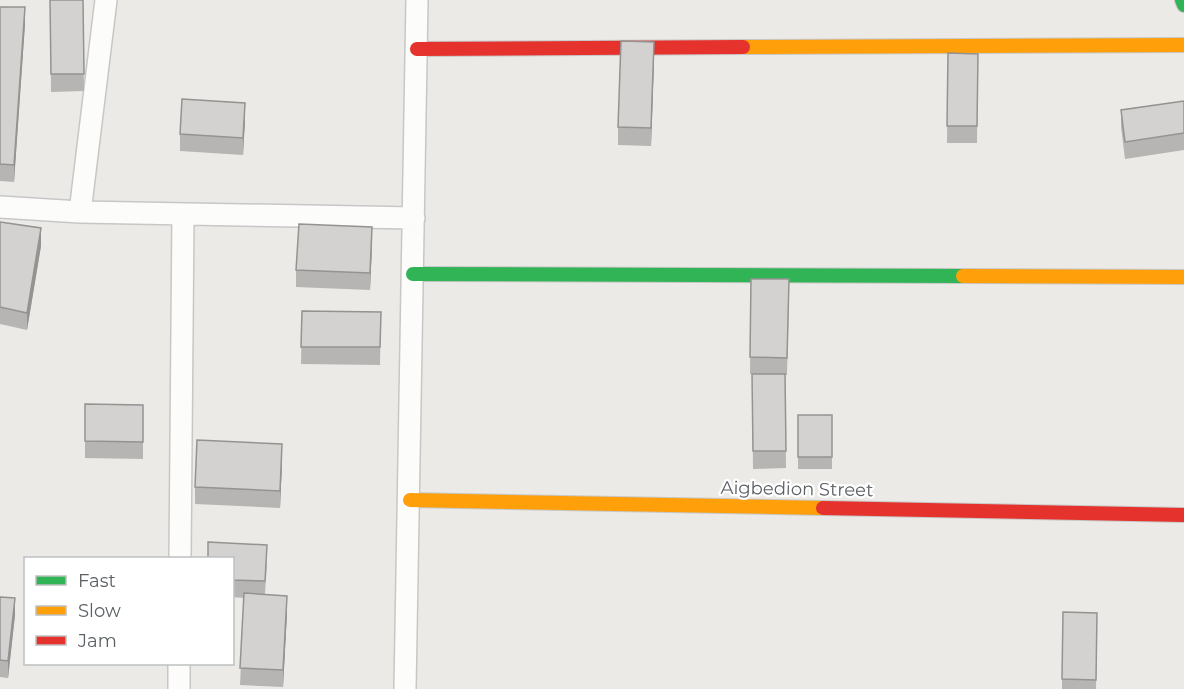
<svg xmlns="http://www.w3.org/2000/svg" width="1184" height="689" font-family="Montserrat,sans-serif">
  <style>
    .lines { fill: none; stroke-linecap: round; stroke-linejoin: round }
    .street-casing { stroke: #c7c7c7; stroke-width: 24 }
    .fast-casing { stroke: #c7c7c7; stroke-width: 16 }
    .slow-casing { stroke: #c7c7c7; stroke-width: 16 }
    .jam-casing { stroke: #c7c7c7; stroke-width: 16 }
    .street { stroke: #fcfcfb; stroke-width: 21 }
    .fast { stroke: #30b455; stroke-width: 14 }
    .slow { stroke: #ff9f0a; stroke-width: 14 }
    .jam { stroke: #e5322d; stroke-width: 14 }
    .wall { fill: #b6b5b3 }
    .shaded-wall { fill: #949392 }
    .building { fill: #d4d2d0; stroke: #949392; stroke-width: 1.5 }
    .labels { text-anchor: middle; stroke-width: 4.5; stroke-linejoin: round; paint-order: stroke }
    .street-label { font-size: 18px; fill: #5b6165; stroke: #fff }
  </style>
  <rect width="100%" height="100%" fill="#eceae6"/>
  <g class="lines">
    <g class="street-casing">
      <path id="street" d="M 0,207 L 80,212 L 414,218
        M 80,212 L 106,0
        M 180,558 L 183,214
        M 179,689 L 179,664
        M 405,689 L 417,0"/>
    </g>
    <g class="fast-casing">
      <path id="fast" d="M 1182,0 L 1184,5
        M 413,274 L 963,276"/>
    </g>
    <g class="slow-casing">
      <path id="slow" d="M 743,47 L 1184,45
        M 963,276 L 1184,277
        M 410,500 L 823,508"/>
    </g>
    <g class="jam-casing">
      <path id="jam" d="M 417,49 L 743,47
        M 823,508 L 1184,515"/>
    </g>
    <use href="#street" class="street"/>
    <use href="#fast" class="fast"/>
    <use href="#slow" class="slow"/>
    <use href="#jam" class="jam"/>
  </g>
  <path class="wall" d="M 50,0 L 83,0 L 84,91 L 51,92 Z
    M 0,7 L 25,24 L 14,182 L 0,181 Z
    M 948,53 L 978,54 L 977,143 L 947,143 Z
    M 654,59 L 651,146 L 618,145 L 618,127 Z
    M 1184,101 L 1184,150 L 1125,159 L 1121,127 L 1121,110 Z
    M 245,120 L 243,155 L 180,151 L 180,134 Z
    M 0,222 L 41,246 L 27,330 L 0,324 Z
    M 372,244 L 370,290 L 296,287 L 296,270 Z
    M 751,279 L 789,297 L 787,375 L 785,375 L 786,468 L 753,469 L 752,374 L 750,374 Z
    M 302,311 L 381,312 L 380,365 L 301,364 Z
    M 85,404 L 143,405 L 143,459 L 85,458 Z
    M 798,415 L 832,415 L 832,469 L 798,469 Z
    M 282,462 L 280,508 L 195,504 L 195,487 Z
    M 232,558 L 267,562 L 265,594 L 287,613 L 283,687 L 240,685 L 244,598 L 232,597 Z
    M 0,597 L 15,615 L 8,678 L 0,677 Z
    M 1097,613 L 1096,689 L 1062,689 L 1062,679 Z"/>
  <path class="shaded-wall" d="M 25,7 L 25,24 L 14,182 L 14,165 Z
    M 654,42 L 654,59 L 651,146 L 651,128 Z
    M 245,103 L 245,120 L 243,155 L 243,138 Z
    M 372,227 L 372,244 L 370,290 L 370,273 Z
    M 41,228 L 41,246 L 27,330 L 27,313 Z
    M 282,444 L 282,462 L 280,508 L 280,491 Z
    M 287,596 L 287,613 L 283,687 L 283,670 Z
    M 15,598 L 15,615 L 8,678 L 8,661 Z"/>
  <path class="building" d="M 50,0 L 83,0 L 84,74 L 51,74 Z
    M 0,7 L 25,7 L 14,165 L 0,164 Z
    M 621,41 L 654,42 L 651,128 L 618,127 Z
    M 948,53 L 978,54 L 977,126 L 947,126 Z
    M 182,99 L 245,103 L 243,138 L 180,134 Z
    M 1184,101 L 1184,133 L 1125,142 L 1121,110 Z
    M 0,222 L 41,228 L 27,313 L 0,307 Z
    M 299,224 L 372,227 L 370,273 L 296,270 Z
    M 751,279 L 789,279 L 787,358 L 750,357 Z
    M 302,311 L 381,312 L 380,347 L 301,347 Z
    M 752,374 L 785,374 L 786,451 L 753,451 Z
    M 85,404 L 143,405 L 143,442 L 85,441 Z
    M 798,415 L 832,415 L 832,457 L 798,457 Z
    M 197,440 L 282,444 L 280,491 L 195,487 Z
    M 208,542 L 267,545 L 265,581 L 232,580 L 232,558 L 208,558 Z
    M 244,593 L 287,596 L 283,670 L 240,668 Z
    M 0,597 L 15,598 L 8,661 L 0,660 Z
    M 1063,612 L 1097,613 L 1096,680 L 1062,679 Z"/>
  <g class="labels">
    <g class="street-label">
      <text transform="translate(797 489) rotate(1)" y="6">Aigbedion Street</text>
    </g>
  </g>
  <rect x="24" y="557" width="210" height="108" fill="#ffffff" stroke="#bdc0c1" stroke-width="1.5"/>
  <rect x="36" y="576" width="30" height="9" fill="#30b455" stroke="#bdc0c1" stroke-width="1.5"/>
  <text x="78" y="587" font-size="18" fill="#5b6165">Fast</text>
  <rect x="36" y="606" width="30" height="9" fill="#ff9f0a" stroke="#bdc0c1" stroke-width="1.5"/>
  <text x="78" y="617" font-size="18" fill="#5b6165">Slow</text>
  <rect x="36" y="636" width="30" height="9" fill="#e5322d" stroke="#bdc0c1" stroke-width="1.5"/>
  <text x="78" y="647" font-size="18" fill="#5b6165">Jam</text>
</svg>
